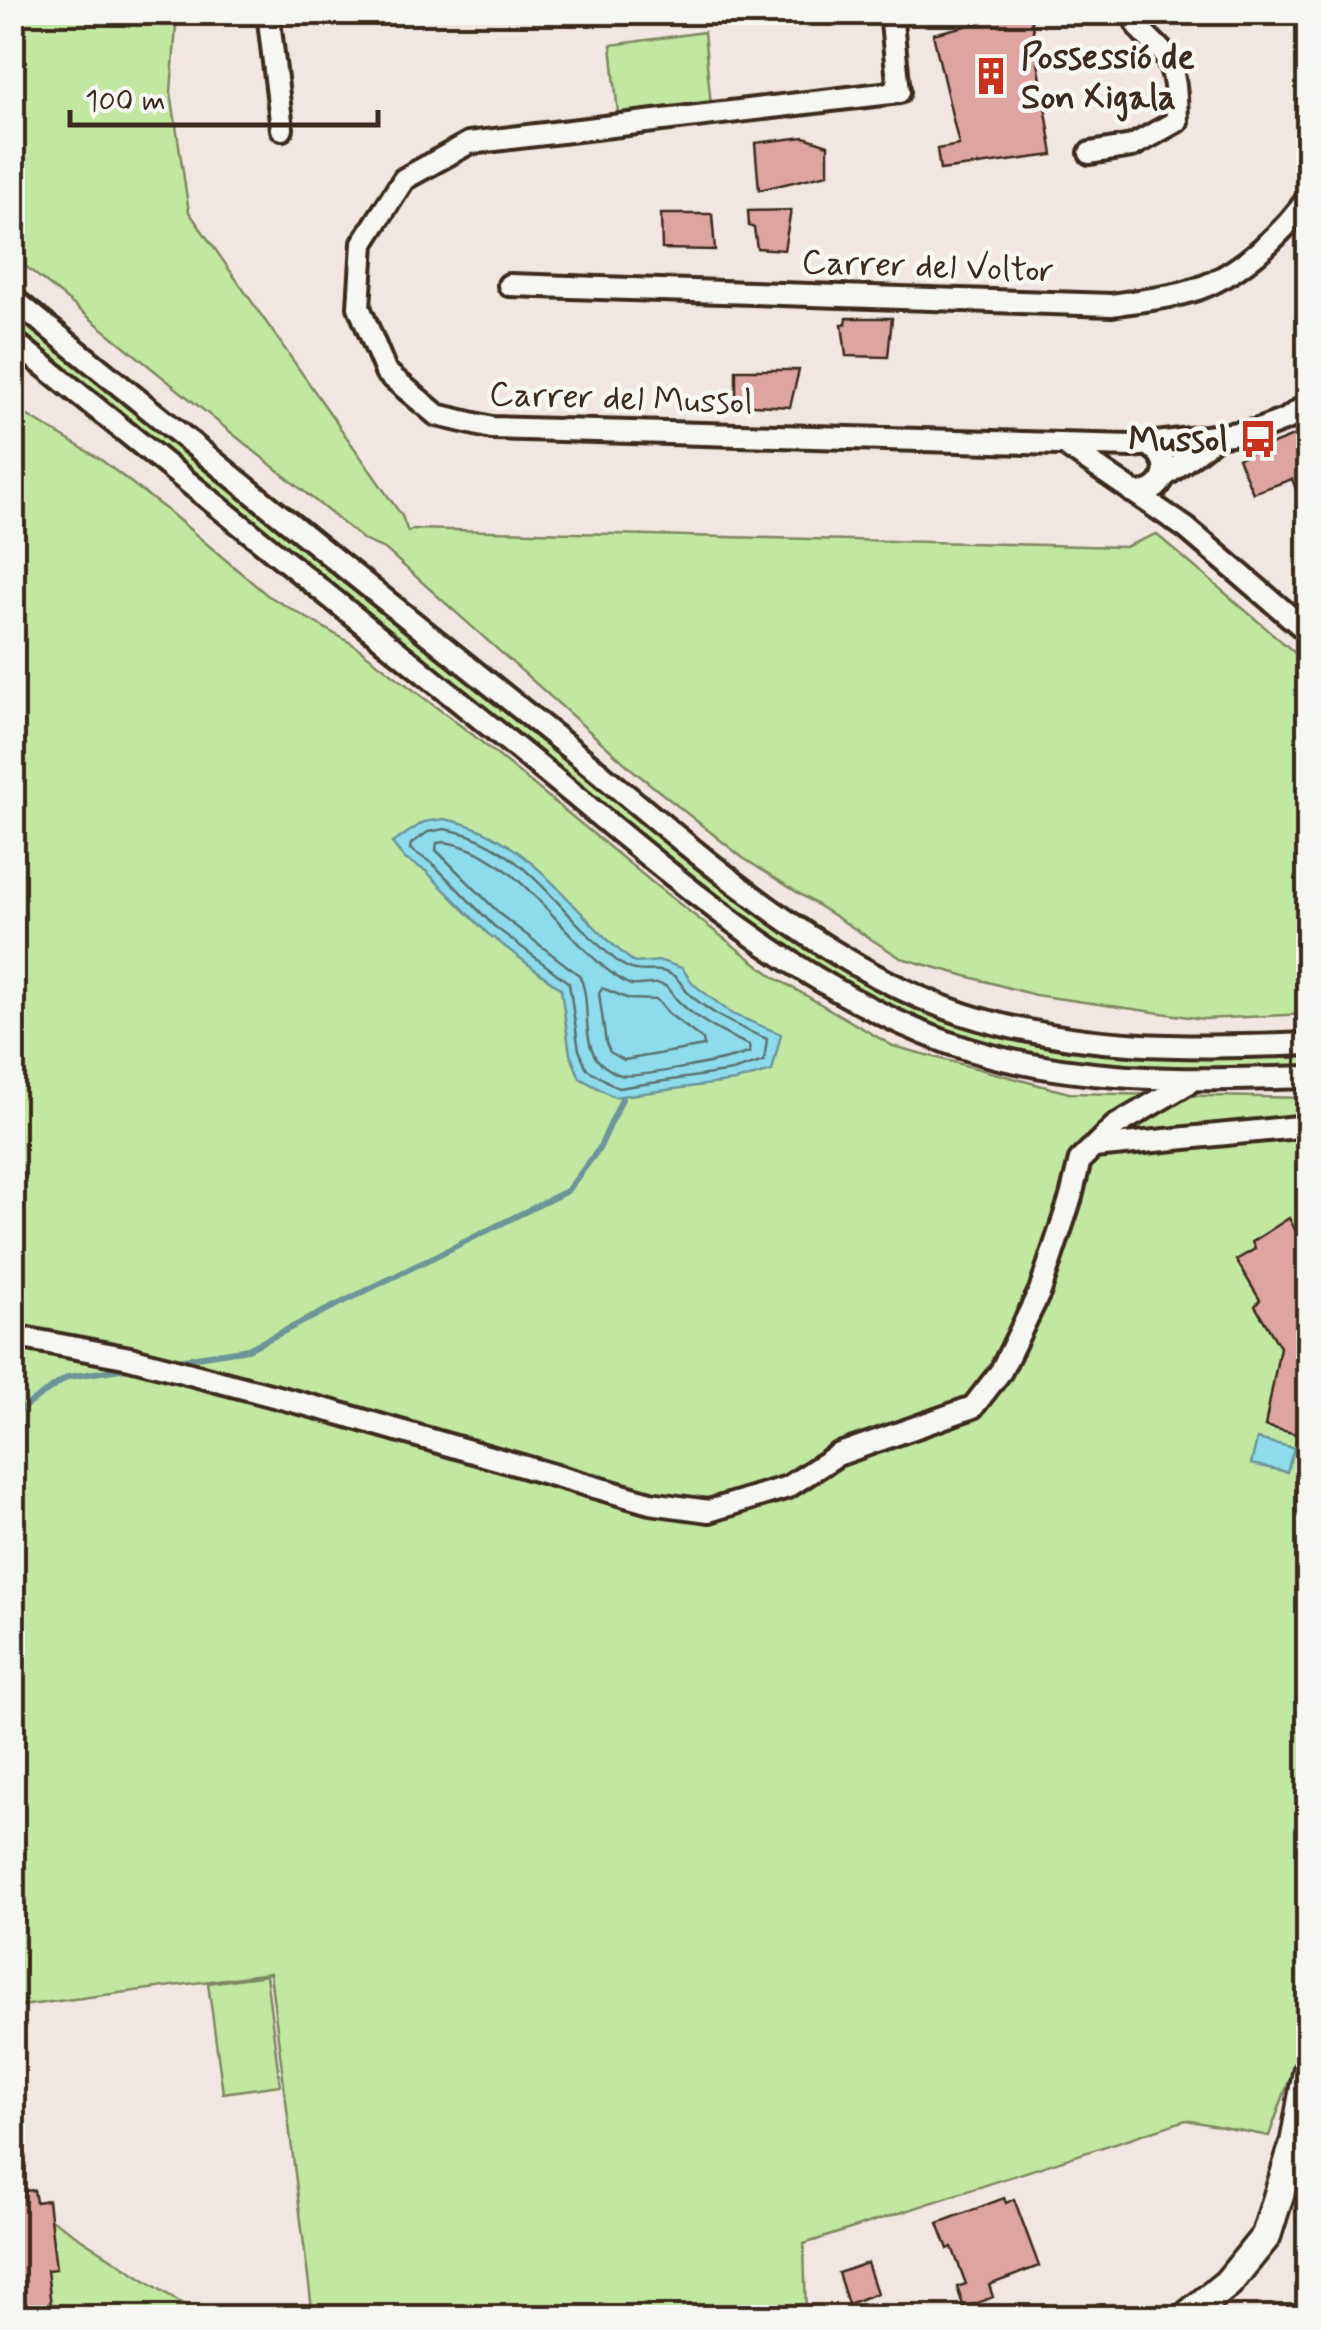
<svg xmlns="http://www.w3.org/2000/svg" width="1321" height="2330" font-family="Mynerve,sans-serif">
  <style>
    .green { fill: #c2e7a1; stroke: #7e8860; stroke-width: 2.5 }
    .water { fill: #8ddbeb; stroke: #6c9499; stroke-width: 2.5 }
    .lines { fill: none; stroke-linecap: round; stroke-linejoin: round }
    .shore { stroke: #5c7170; stroke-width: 2.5 }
    .stream { stroke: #6c9499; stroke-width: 6 }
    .building { fill: #dea49f; stroke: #3b2a1e; stroke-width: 2.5 }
    .street-casing { stroke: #3b2a1e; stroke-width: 28 }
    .secondary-casing { stroke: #3b2a1e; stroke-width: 35 }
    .street { stroke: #f6f6f2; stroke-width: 20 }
    .secondary { stroke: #f6f6f2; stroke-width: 28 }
    .labels { text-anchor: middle; stroke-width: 9; stroke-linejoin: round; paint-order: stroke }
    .poi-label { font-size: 35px; font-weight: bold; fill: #3b2a1e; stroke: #f6f6f2; text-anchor: start }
    .street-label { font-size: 35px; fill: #3b2a1e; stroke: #f6f6f2 }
  </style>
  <rect width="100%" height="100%" fill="#f1e6e1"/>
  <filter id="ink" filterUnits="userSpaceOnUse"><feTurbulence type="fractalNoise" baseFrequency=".01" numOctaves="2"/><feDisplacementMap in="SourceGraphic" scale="20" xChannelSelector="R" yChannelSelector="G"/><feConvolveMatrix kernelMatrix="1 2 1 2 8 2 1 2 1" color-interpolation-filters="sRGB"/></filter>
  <g filter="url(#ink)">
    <path class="green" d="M 12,13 L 177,13 L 171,92 L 189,212 L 402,516 L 408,532 L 413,529 L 1125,547 L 1156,534 L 1308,664 L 1308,1014 L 1203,1019 L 1035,995 L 901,958 L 743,858 L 635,772 L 385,549 L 365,541 L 13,256 Z
      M 704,32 L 711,106 L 618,114 L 611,45 Z
      M 12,309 L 724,887 C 773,922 822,961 876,989 C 1013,1057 1159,1061 1308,1057 L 1308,1068 C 1202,1070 1089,1075 985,1045 C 809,993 669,856 529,744 C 356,605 183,465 13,324 Z
      M 13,407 L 100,459 L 168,511 L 267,595 L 354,645 L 473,735 L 659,888 L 774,977 L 893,1046 L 1069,1093 L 1308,1098 L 1308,2028 L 1269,2136 L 1186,2120 L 804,2244 L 806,2317 L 313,2317 L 270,1973 L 13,2007 L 12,1280 L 17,1274 L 13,1275 Z
      M 266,1975 L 280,2085 L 223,2093 L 208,1983 Z
      M 13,2195 L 203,2317 L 13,2317 Z"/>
    <path class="water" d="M 444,819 C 532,834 569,913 635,963 L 661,961 L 682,968 L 693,984 L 732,1014 L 781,1034 L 772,1071 L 735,1081 L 614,1097 L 580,1078 L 570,1054 L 561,989 L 487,933 L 426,871 L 405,859 L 392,843 L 424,822 Z
      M 1257,1439 L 1294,1448 L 1287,1472 L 1251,1464 Z"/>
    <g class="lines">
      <path class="shore" d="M 444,829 C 523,841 559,915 617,961 C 641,980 654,963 674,976 C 680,980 683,988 688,993 C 712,1015 738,1027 767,1039 L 764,1061 L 732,1071 L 618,1088 L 587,1069 L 579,1050 L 569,983 L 494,926 L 433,864 L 410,849 L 411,844 L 428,832 Z
        M 445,842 C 516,854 553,925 605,968 C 613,974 622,982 631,985 C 643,987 658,979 668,988 C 672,992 674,997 678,1001 C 698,1021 723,1034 749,1045 L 750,1052 C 735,1059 635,1079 621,1075 C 613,1073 600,1064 596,1058 C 581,1033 592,1000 579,975 L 502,916 L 436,850 L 437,843 Z
        M 602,988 L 629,999 L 657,1000 L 668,1013 L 703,1040 L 704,1046 L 624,1060 L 610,1052 L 606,1043 L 599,993 Z"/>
      <path class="stream" d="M 171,1361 L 248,1349 L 567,1191 L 599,1149 L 622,1099
        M 12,1415 L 68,1377 L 134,1367"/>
    </g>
    <path class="building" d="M 1022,12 L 1030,12 L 1053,155 L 940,170 L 937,149 L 959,145 L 933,34 Z
      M 804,137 L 828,145 L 828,174 L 759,190 L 755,143 Z
      M 791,210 L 784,250 L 757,248 L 754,228 L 749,226 L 748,211 Z
      M 661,214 L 712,214 L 715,250 L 662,249 Z
      M 847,318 L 892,318 L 888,357 L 846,356 L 842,324 L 846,324 Z
      M 736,370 L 799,370 L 790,407 L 736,404 Z
      M 1308,430 L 1308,483 L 1296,489 L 1292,479 L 1253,493 L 1238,458 Z
      M 1289,1218 L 1308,1254 L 1308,1437 L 1265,1426 L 1280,1347 L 1255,1306 L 1260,1300 L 1236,1260 L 1255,1249 L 1252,1242 Z
      M 34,2190 L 36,2202 L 48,2200 L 56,2269 L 47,2270 L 51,2306 L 19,2310 L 18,2297 L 12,2297 L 12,2192 Z
      M 1004,2198 L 1006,2203 L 1014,2199 L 1039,2266 L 989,2285 L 993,2297 L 964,2308 L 957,2287 L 966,2284 L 952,2247 L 948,2249 L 938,2223 Z
      M 867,2263 L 877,2293 L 848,2304 L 838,2273 Z"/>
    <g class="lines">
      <g class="street-casing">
        <path id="street" d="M 268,12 L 282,129
          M 891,12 L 899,92 L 469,143 L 404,179 L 363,243 L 359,307 L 386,372 L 437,415 L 492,428 L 1132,446 L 1255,431 L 1287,419 L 1308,404
          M 1090,153 L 1132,146 L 1177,121 C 1176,100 1177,75 1166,57 C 1155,40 1137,34 1133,12
          M 509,285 L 1112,305 C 1138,300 1166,299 1191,291 C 1236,278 1282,235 1308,198
          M 12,298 C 197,447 381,598 567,746 C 684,841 818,966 963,1014 C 1074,1050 1193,1049 1308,1044
          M 12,340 C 183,478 353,616 523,753 C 654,859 789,985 949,1043 C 1065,1084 1188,1081 1308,1077
          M 1068,447 L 1186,528 L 1308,632
          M 1165,476 L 1215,438
          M 1132,492 C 1165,499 1178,459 1147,445
          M 1094,1147 L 1308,1126
          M 12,1336 L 130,1358 L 338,1413 L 650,1503 L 709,1511 L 788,1487 L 837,1455 L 973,1407 L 1001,1371 L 1040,1291 L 1071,1197 L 1080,1160 L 1115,1126 L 1190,1082"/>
      </g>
      <g class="secondary-casing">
        <path id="secondary" d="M 1185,2318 L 1228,2283 L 1266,2236 L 1295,2143 L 1308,2071"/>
      </g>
      <use href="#street" class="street"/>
      <use href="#secondary" class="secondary"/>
    </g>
  </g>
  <defs>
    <g id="building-bare" transform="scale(3)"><path d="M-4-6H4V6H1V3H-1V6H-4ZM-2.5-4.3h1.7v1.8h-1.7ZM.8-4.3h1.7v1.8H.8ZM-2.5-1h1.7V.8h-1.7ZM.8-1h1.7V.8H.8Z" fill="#c8321e" stroke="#f6f6f2" stroke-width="2.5" paint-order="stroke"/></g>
    <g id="bus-bare" transform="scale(3)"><path d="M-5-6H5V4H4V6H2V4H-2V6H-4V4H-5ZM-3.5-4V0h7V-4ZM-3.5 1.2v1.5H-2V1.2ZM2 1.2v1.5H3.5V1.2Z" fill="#c8321e" stroke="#f6f6f2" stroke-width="2.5" paint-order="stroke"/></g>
  </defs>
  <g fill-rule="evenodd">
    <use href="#building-bare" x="991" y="76"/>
    <use href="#bus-bare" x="1258" y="439"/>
  </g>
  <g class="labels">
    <g class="poi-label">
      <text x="1021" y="68">Possessió de<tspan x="1021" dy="40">Son Xigala</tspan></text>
      <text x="1228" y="451" text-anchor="end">Mussol</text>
    </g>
    <g class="street-label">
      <text transform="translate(928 265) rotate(2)" y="12">Carrer del Voltor</text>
      <text transform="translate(621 397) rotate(2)" y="12">Carrer del Mussol</text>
    </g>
  </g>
  <rect width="1321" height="2330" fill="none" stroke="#f6f6f2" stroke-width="50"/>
  <rect x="25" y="25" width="1271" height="2280" fill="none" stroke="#3b2a1e" stroke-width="4" filter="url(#ink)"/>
  <path d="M70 110v15h308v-15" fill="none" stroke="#3b2a1e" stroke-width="5"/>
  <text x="85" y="110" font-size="30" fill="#3b2a1e" stroke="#f6f6f2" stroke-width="8" paint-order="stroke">100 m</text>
</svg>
